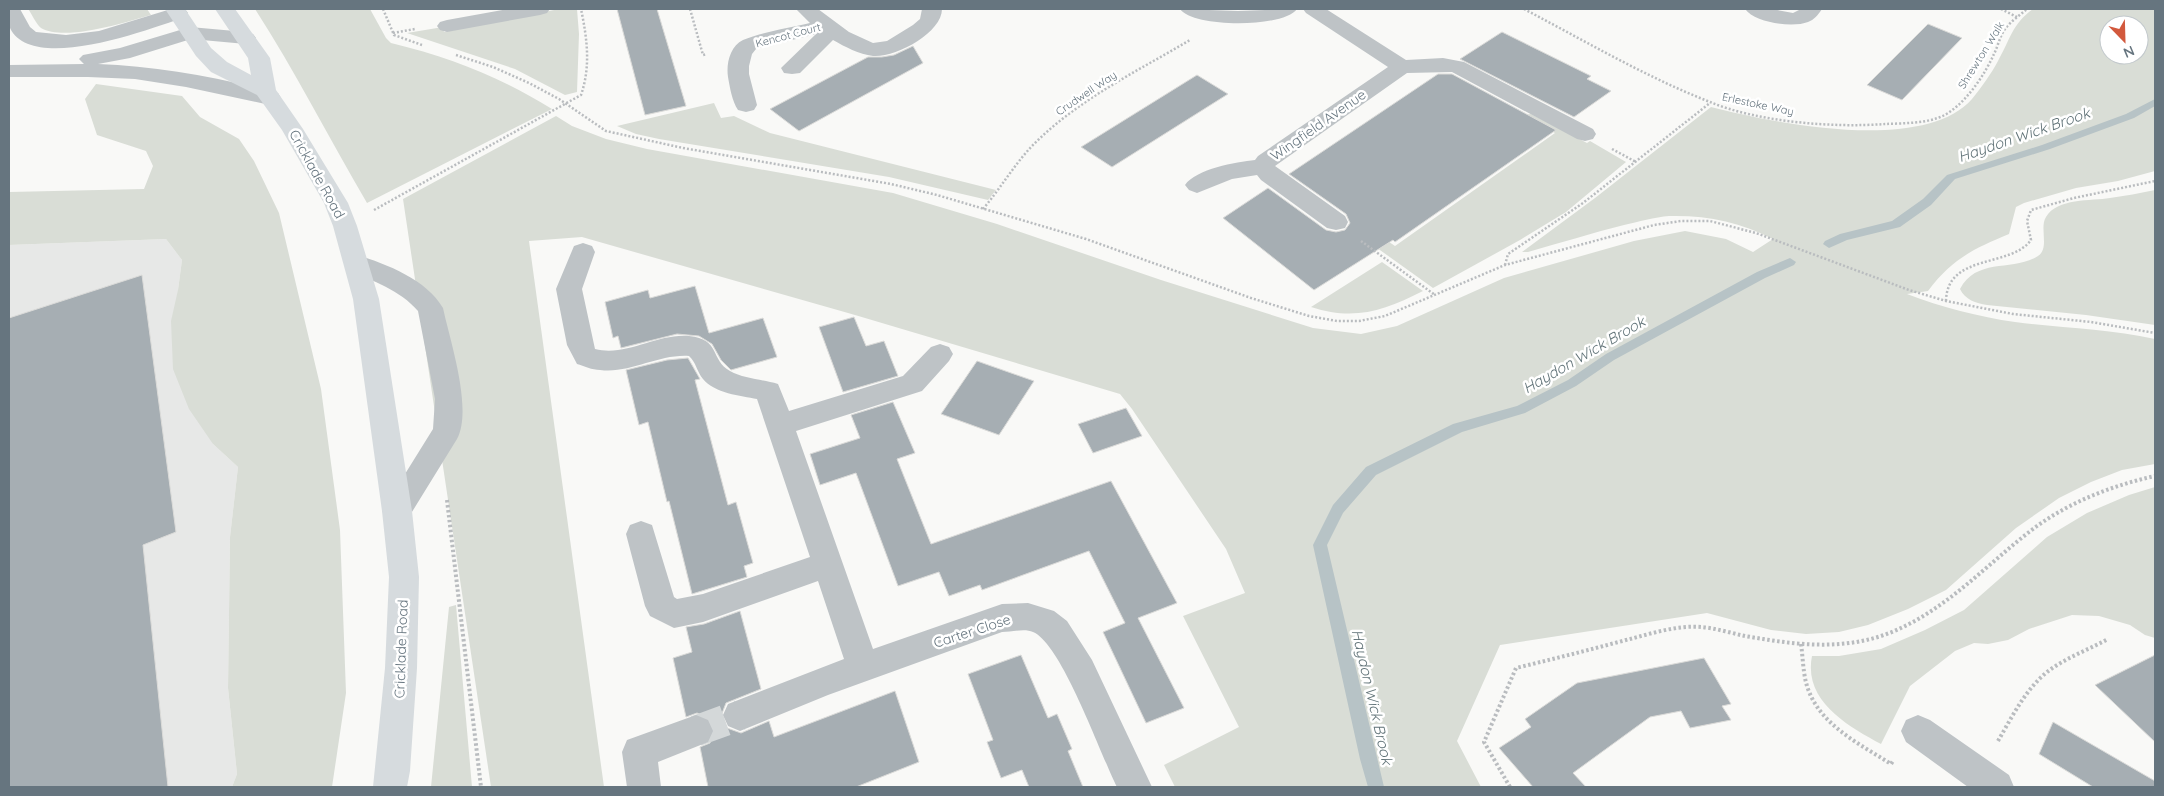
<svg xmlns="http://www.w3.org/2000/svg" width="2164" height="796" font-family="Quicksand,sans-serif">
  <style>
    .built { fill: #e7e8e7 }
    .green { fill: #d9ddd6; fill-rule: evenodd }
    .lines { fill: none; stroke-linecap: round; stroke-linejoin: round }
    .stream { fill: #b7c3c6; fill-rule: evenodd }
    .building { fill: #a6aeb3; stroke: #dbdbd9 }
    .minor-tunnel { stroke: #d4d8d9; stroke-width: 31; stroke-dasharray: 31 15; stroke-linecap: butt }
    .path-far1 { stroke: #b9bcbf; stroke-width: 2.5; stroke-dasharray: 2 2; stroke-linecap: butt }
    .path { stroke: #b9bcbf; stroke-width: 4; stroke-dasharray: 2.5 2.5; stroke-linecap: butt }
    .minor { fill: #bec3c6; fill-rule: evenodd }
    .major { fill: #d6dbde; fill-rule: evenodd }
    .labels { text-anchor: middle; stroke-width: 5; stroke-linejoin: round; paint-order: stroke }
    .far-street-label { font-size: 11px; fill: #66757f; stroke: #fff }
    .street-label { font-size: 14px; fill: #66757f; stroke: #fff }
    .water-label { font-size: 15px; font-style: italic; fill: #617378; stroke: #fff }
  </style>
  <rect width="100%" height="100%" fill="#f9f9f7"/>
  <path class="built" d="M 166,239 L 182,260 L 178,290 L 213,444 L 238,467 L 230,537 L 228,688 L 237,774 L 232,787 L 9,787 L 9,245 Z"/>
  <path class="green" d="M 28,9 L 147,9 L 151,15 C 126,22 65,42 41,28 C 36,24 32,14 28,9 Z
    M 255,9 L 370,9 L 386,38 L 391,43 C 452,58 498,76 552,109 L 367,203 C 329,138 295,71 255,9 Z
    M 559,9 L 577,9 L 579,34 L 577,92 L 565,95 L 515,69 L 407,33 L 443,27 L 444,32 Z
    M 2033,9 L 2155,9 L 2155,171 L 2118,181 L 2076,188 L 2024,203 L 2016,207 L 2009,234 C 1973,249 1952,259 1928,291 L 1907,294 C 1941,307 1979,317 2015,322 C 2062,328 2109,329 2155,339 L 2155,464 L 2122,470 L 2091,482 L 2059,498 L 2016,528 L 1946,590 L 1908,609 L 1868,625 L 1839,632 L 1806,634 L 1771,630 L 1707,613 L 1500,645 L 1457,741 L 1481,787 L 1175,787 L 1164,765 L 1239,727 L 1183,616 L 1245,593 L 1226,549 L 1132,409 L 1120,394 L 855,315 L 582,237 L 529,241 L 604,787 L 491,787 L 403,199 L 556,116 L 572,126 L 606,139 L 647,149 L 893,193 L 997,224 L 1161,280 L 1313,328 L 1361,334 L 1397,326 L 1504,278 L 1634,241 L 1685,231 L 1726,239 L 1753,252 L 1773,239 C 1740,222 1706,215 1669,216 C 1655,217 1638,222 1624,225 C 1592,233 1560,243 1528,252 L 1522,252 L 1595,198 L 1711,107 C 1773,123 1924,154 1972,99 C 1981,88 1991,74 1998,61 C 2010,40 2012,24 2033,9 ZM 2109,25 L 2139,25 L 2139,55 L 2109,55 Z
    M 96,84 L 182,96 L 200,117 L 239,139 L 254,161 L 279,213 L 321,389 L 340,530 L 346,693 L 332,787 L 232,787 L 237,774 L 228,688 L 230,537 L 238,467 L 213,444 L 189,409 L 173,369 L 171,321 L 178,290 L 182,260 L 166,239 L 9,245 L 9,192 L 144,189 L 153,166 L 146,151 L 97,135 L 85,99 Z
    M 714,103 L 721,118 L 734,116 L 770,133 L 996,190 L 988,200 L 889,177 L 659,139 L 636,134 L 617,126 Z
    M 1531,114 L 1587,143 L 1590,141 L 1626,162 L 1566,212 L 1520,240 L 1433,288 L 1352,230 L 1361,223 L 1395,246 L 1555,133 L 1524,115 Z
    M 2155,190 L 2155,325 L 2086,315 L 1987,305 C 1976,303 1965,300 1960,289 C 1977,257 2013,272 2038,256 C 2050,248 2039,228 2046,217 C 2057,198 2091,201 2110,198 C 2125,196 2140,193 2155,190 Z
    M 1382,262 L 1423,291 C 1384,311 1354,321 1311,307 Z
    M 2155,487 L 2155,638 L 2145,635 L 2130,625 L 2099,616 L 2072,615 L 2029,629 L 2008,640 L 1988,644 L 1974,643 L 1955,651 L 1910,686 L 1881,744 C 1848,726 1803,701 1812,656 L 1839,656 L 1881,649 L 1925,630 L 1964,610 L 2047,537 L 2087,513 L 2129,495 Z
    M 456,605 L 472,787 L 431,787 L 449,607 Z"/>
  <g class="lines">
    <path class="stream" d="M 2155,99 L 2155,106 L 2134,118 L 2050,149 L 1955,179 L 1931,205 L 1900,227 L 1847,240 L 1829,248 L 1823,244 L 1825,241 L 1840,234 L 1892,221 L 1923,199 L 1947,175 L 2042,145 L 2126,114 Z
      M 1790,258 L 1796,262 L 1794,265 L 1765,278 L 1614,360 L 1576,386 L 1525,413 L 1462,432 L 1376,475 L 1343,513 L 1327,545 L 1384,787 L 1368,787 L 1360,759 L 1313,545 L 1333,505 L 1366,467 L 1453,424 L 1517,406 L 1568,380 L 1606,354 L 1757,272 Z"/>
  </g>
  <path class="building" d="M 617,9 L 657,9 L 686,106 L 645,115 Z
    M 1928,24 L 1962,38 L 1902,100 L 1867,85 Z
    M 1502,32 L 1591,76 L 1587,79 L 1611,91 L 1574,117 L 1460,59 Z
    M 913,46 L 923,63 L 799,131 L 770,109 L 868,57 L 882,57 L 894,55 Z
    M 1438,74 L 1452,74 L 1556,130 L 1395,242 L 1393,240 L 1314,290 L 1223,218 L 1268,188 L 1326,230 L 1336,232 L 1345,230 L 1350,223 L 1346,214 L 1289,174 Z
    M 1197,75 L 1228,94 L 1112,167 L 1081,147 Z
    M 142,275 L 176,532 L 143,545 L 168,787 L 9,787 L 9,318 Z
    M 695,286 L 709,333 L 763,318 L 777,357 L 731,370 L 721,360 L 712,344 L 699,336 L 677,334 L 621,348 L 618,336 L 613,338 L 605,302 L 648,290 L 650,298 Z
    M 854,317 L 866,346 L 884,341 L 898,376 L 843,392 L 819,327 Z
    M 688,358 L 700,379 L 695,380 L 728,505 L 736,502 L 753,563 L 744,566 L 747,577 L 692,594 L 669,501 L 667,502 L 648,422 L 639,425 L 626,370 L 667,360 Z
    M 977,361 L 1034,381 L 999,435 L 941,414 Z
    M 893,402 L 915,453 L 897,459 L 931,544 L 1111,481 L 1177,603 L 1138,618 L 1184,708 L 1146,723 L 1103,632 L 1125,623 L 1089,551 L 982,590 L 980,585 L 949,596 L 939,572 L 898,586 L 856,473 L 820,485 L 810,454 L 860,438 L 851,415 Z
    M 1126,408 L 1142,436 L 1093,453 L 1078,424 Z
    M 740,611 L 761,689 L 726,703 L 721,716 L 727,728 L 741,733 L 769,721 L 774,737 L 895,691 L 919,762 L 856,787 L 708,787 L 700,747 L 710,743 L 715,730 L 709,718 L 697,713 L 686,717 L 673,658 L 692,652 L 686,627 L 704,624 Z
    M 1021,655 L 1048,718 L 1057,714 L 1072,749 L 1068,751 L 1083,787 L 1029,787 L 1022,770 L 1001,778 L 987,742 L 993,740 L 968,674 Z
    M 2155,655 L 2155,742 L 2095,685 Z
    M 1704,658 L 1731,704 L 1722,706 L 1731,720 L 1690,728 L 1681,711 L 1650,717 L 1573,773 L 1586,787 L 1533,787 L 1499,748 L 1531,727 L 1525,719 L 1577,683 Z
    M 2053,722 L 2155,781 L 2155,787 L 2093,787 L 2039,754 Z"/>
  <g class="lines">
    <path class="minor-tunnel" d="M 696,731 L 740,715"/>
    <path class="path-far1" d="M 383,9 L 394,35 L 422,45
      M 690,9 L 703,55 L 707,54
      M 1524,9 C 1585,41 1646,77 1710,102 C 1758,122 1833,128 1885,124 C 1906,123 1934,124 1951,111 C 1969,98 1985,74 1994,54 C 1998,46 2000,36 2005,29 C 2010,22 2020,15 2027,9
      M 2001,9 L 2017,17
      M 393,33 L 415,29
      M 456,55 L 493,67 L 529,83 L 559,99 L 606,131 L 683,148 L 891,184 L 937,195 L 1086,239 L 1251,298 L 1309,316 L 1337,321 L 1359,321 L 1385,316 L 1505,265 L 1654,225 L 1681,221 L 1710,221 L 1756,233 L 1909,290 L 1946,301 L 2013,314 L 2091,322 L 2155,333
      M 1612,149 L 1636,162
      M 983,209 C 1000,189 1014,165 1032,146 C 1077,100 1136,72 1190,40
      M 374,210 L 581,95 C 591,66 587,38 581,9
      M 1361,241 L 1435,295
      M 1505,265 L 1508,254 L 1583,203 L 1710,103
      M 1946,301 C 1947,253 2011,268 2031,240 L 2027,221 L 2031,210 L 2074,198 L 2155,181"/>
    <path class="path" d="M 447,500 L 481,787
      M 1801,644 C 1803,658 1803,673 1807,686 C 1819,725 1860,744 1891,764 L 1893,761
      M 1998,741 C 2012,717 2025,690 2047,672 C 2065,658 2088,650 2108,639
      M 1510,787 L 1484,742 L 1516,668 C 1553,659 1589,650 1626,640 C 1650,634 1676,625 1701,627 C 1715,628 1731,633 1745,636 C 1791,644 1838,651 1884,635 C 1945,613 1986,564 2037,526 C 2072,501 2114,485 2155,476"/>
    <path class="minor" d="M 9,9 L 20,9 L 30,27 L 36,32 L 66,35 L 99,31 L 171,9 L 185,9 L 188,13 L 185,17 C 150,29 32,74 10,28 C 7,23 9,15 9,9 Z
      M 508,9 L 550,9 L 547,13 L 540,15 L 447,32 L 440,30 L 437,26 L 440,22 L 447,20 Z
      M 796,9 L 818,9 L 849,32 L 873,43 L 887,41 L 913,25 L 920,19 L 922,9 L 942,9 C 942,33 895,58 873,56 C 859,54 845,47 833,40 L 800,73 L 792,74 L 784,73 L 781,68 L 816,34 L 756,49 L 752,54 L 749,66 L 749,74 L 757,105 L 754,110 L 746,112 L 738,110 C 732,101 730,88 728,77 C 726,64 730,46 743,40 C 761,32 790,28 810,23 Z
      M 1180,9 L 1238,11 L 1297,9 C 1284,28 1193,28 1180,9 Z
      M 1303,9 L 1326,9 L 1406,60 L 1443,58 L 1464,62 L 1593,129 L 1596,134 L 1593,139 L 1585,141 L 1577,139 L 1452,72 L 1407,73 L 1275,166 L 1345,216 L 1348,222 L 1345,228 L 1336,230 L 1327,228 L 1261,180 L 1257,175 L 1232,179 L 1197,193 L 1189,190 L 1185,185 C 1196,169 1236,162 1255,160 L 1258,156 L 1388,67 L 1306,13 Z
      M 1745,9 L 1772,9 L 1793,13 L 1801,9 L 1822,9 C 1818,15 1814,20 1808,22 C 1793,28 1755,23 1745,9 Z
      M 190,27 L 246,32 L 253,34 L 256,38 L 253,42 L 246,44 L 191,39 L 130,58 L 98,64 C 158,66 220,78 278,93 L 281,98 L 278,103 L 270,105 L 186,87 L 135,79 L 88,77 L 9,77 L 9,65 L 84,64 L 79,59 L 83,55 L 120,48 Z
      M 583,243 L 592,246 L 595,252 L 582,289 L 595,349 C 627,357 657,333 689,336 C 721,339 710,360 730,371 C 744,379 762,379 778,384 L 789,411 L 903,376 L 931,347 L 940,344 L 949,347 L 953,354 L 949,361 L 922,391 L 796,431 L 873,649 L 1002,604 L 1028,603 L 1054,611 L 1067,621 L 1092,660 L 1152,787 L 1117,787 C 1101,756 1062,644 1033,632 C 1025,628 1011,632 1002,632 L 828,695 L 740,731 L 728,726 L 723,715 L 728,704 L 844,659 L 818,581 L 703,622 L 674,628 L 650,616 L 645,606 L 626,534 L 630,525 L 641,521 L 652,525 L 674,597 L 677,599 L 703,594 L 810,557 L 757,399 C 741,396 714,393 703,379 C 697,372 696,362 689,356 C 658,354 630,374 600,370 C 592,370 584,366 577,364 L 567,345 L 556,289 L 574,246 Z
      M 357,255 C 387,264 427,280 443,308 C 450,341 473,409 457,439 L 407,520 L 397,523 L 387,520 L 382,511 L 433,429 L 435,399 L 418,311 C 400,290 373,281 348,270 L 345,264 L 348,258 Z
      M 696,715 L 708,720 L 713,731 L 708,742 L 658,762 L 661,787 L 627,787 L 622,752 L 627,740 Z
      M 1918,715 L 1930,720 L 2009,775 L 2014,787 L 1968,787 L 1906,742 L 1901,731 L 1906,720 Z"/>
    <path class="major" d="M 165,9 L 185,9 L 211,48 L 227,62 L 251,75 L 248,58 L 215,9 L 235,9 L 270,58 L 276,90 L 303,129 L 348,203 L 357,226 L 379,299 L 412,511 L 419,577 L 417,668 L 410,771 L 407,787 L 373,787 L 385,668 L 389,577 L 382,511 L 353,299 L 333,226 L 324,203 L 282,130 L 257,95 L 211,72 L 196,56 Z"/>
  </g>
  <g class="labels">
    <g class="far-street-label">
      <text transform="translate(788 35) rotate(-15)" y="4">Kencot Court</text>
      <text transform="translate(1981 55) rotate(-58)" y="4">Shrewton Walk</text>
      <text transform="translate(1086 93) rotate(-34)" y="4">Crudwell Way</text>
      <text transform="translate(1758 104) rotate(12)" y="4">Erlestoke Way</text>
    </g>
    <g class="street-label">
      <text transform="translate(1318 125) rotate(-35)" y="5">Wingfield Avenue</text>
      <text transform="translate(317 174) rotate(61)" y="5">Cricklade Road</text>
      <text transform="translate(972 631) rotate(-18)" y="5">Carter Close</text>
      <text transform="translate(401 649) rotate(-88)" y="5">Cricklade Road</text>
    </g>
    <g class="water-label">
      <text transform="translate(2024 135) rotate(-19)" y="5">Haydon Wick Brook</text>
      <text transform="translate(1584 355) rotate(-30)" y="5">Haydon Wick Brook</text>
      <text transform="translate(1372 697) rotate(77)" y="5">Haydon Wick Brook</text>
    </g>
  </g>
  <rect width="2164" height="796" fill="none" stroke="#66757f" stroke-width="20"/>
  <g transform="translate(2124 40) rotate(157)"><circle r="24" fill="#ffffff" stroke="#c2c8cc"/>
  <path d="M0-4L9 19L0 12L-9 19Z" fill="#d2593d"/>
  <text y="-8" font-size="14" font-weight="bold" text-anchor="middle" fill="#66757f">N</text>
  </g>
</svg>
